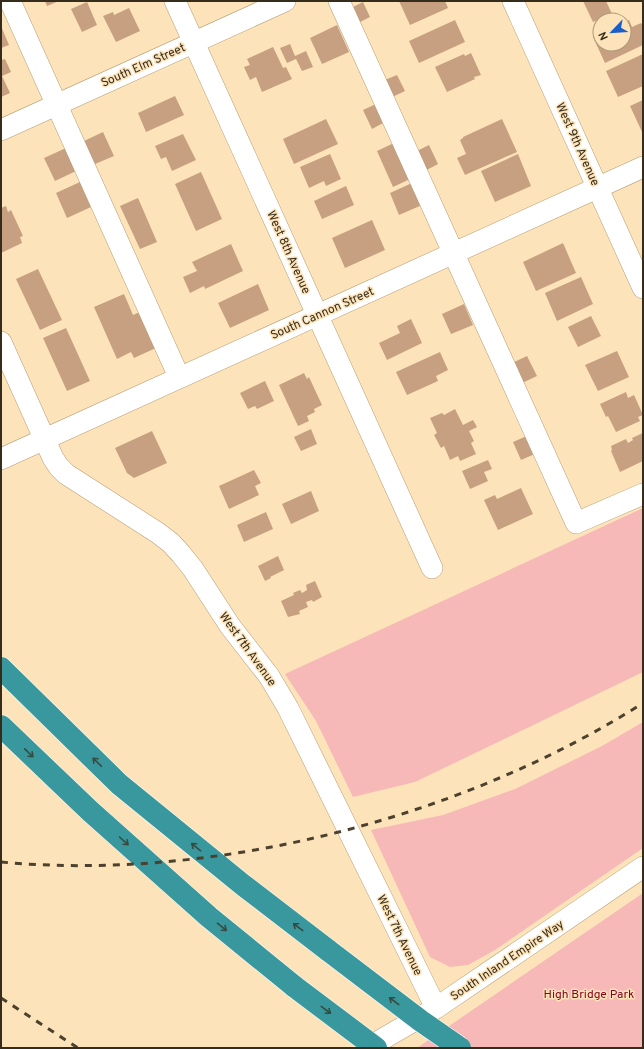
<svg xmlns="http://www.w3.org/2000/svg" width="644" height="1049" font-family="Overpass,sans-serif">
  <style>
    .green { fill: #f6b9b8 }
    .building { fill: #c6a081 }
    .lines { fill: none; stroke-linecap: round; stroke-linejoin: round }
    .minor-casing { stroke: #b69d75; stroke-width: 22 }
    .highway-casing { stroke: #fff; stroke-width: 23 }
    .minor { stroke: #fff; stroke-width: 21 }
    .highway { stroke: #39989d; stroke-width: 22 }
    .rail { stroke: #4c412e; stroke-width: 3; stroke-dasharray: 7 7; stroke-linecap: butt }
    .highway-bridge-casing { stroke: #fff; stroke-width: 23; stroke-linecap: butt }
    .highway-bridge { stroke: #39989d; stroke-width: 22 }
    .oneway { stroke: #364c42 }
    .labels { text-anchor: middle; stroke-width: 3; stroke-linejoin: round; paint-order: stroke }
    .street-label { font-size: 12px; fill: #352c1b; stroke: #fde3b9 }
    .park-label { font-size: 12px; fill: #870420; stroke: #fde3b9 }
  </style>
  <rect width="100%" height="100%" fill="#fde3b9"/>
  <path class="green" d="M 643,508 L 643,672 L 415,782 L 353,797 L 316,721 L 285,674 Z
    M 643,722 L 643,848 L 495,950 L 468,965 L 450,967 L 430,957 L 371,830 L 443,815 L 515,789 L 602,746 Z
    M 643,893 L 643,1048 L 417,1048 Z"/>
  <path class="building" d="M 45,1 L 59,1 L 47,6 Z
    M 399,1 L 445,1 L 448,8 L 410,25 Z
    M 583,1 L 606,1 L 612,14 L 593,22 Z
    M 87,2 L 97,25 L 82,32 L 71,9 Z
    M 363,2 L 370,17 L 354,25 L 347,10 Z
    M 129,8 L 140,31 L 116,42 L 103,16 L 113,12 L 114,15 Z
    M 455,20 L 465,42 L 419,63 L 409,41 Z
    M 629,20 L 632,27 L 641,23 L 643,26 L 643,45 L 605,63 L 593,37 L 600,34 L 600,44 L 624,44 L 624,23 Z
    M 337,25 L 349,52 L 322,64 L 310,38 Z
    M 1,26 L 9,45 L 1,48 Z
    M 290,44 L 295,56 L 306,51 L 313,67 L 302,71 L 296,59 L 287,63 L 280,48 Z
    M 273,47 L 283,68 L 286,67 L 292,79 L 262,92 L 256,77 L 250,80 L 244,67 L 250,65 L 247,59 Z
    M 471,53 L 481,75 L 474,77 L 475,79 L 447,92 L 435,67 L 464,54 L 465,56 Z
    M 643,54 L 643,86 L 618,97 L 606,71 Z
    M 5,59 L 11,72 L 2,76 L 10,93 L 1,97 L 1,60 Z
    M 397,75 L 405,91 L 388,99 L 380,82 Z
    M 175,96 L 184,115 L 146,132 L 138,113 Z
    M 643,100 L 643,134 L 630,106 Z
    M 376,104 L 385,122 L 372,129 L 363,110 Z
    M 326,119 L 338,144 L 294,164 L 283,139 Z
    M 502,119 L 517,152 L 465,175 L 457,158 L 466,154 L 460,140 L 463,138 L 463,137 Z
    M 103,132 L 114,156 L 95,164 L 84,141 Z
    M 183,134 L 196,160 L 172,171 L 166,157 L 161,159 L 155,146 Z
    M 394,143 L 410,179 L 393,187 L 377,151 Z
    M 429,145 L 438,164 L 421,173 L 411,154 Z
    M 66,148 L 76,171 L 55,181 L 44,158 Z
    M 330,154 L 341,179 L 326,186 L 324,181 L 309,188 L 300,167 Z
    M 518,154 L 531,186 L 495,202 L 481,171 Z
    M 201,172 L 222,219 L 196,231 L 175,184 Z
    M 80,182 L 91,207 L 67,218 L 56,193 Z
    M 412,183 L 422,205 L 399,215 L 390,193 Z
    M 346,186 L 354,205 L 322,219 L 314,201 Z
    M 138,198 L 157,242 L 140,249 L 120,206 Z
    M 6,206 L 8,212 L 11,210 L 23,236 L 20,237 L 22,243 L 1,253 L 1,208 Z
    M 372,220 L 385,250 L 345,268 L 332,238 Z
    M 563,243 L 576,273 L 536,291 L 523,262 Z
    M 231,244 L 243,271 L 205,289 L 204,286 L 190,293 L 183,277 L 197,271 L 192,262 Z
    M 38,269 L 62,320 L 40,330 L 16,279 Z
    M 581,277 L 593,304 L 557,321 L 545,293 Z
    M 258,284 L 269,310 L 230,328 L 218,303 Z
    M 124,294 L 133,315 L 142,311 L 158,347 L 134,358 L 131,352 L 117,359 L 94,307 Z
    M 464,304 L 473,325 L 451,334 L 442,314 Z
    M 591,316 L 601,336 L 578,347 L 568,327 Z
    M 411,319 L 422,343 L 387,360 L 379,343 L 400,333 L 397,326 Z
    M 66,328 L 90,381 L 67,391 L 43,338 Z
    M 617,351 L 629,377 L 598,391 L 585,365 Z
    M 440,352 L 448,370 L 436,376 L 438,381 L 407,395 L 396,372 Z
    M 527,356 L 537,376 L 518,385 L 508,365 Z
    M 304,373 L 307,379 L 309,377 L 322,405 L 314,409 L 315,412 L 307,416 L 309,421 L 298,426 L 279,385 Z
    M 265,381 L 274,401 L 257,409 L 255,406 L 248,409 L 240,393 Z
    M 626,392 L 628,398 L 634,395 L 643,415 L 638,417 L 640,421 L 616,432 L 608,416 L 606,417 L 600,404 Z
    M 455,409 L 463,425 L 473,420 L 477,427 L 469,431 L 474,441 L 471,443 L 476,454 L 460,461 L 458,456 L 450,460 L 444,446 L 441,448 L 434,435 L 437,433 L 430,418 L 442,413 L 444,415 Z
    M 311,429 L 317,444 L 301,451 L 294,437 Z
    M 152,431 L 167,463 L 134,478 L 127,473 L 115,448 Z
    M 643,433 L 643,461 L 620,472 L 611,451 L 612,450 L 611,446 L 626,439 L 628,443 L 633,440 L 632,438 Z
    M 529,435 L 537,453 L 521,460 L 513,442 Z
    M 488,460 L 492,469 L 484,472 L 488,481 L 470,489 L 462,471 Z
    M 254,470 L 261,483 L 255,486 L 259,495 L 229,509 L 219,486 Z
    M 521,488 L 533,514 L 498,530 L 484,500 L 495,495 L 497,499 Z
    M 311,491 L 319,511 L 291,524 L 282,504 Z
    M 266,512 L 273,529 L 244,542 L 237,525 Z
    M 278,556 L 284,570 L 270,577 L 271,578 L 265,581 L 258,566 Z
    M 315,581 L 322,597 L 313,602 L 312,600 L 306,602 L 308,607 L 299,611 L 300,614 L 288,617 L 281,601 L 294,595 L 293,593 L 300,590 L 302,593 L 307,590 L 306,585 Z"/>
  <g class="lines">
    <g class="minor-casing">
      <path id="minor" d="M 10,1 L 179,377
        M 175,1 L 432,568
        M 339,1 L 576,523 L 643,494
        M 513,1 L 643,288
        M 1,130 L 285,1
        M 1,342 L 53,458 L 59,467 L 66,474 L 158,533 L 171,543 L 181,554 L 193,569 L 230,626 L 269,676 L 288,708 L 436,1008
        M 1,459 L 643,167
        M 367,1048 L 436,1008 L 643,867"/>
    </g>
    <g class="highway-casing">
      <path id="highway" d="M 1,668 L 119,784 L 243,885 L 329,951
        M 1,726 L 90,811 L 209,917 L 295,987"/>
    </g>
    <use href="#minor" class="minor"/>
    <use href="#highway" class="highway"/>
    <path class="rail" d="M 1,862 C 214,882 463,818 643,703
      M 1,998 L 78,1048"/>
    <g class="highway-bridge-casing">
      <path id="highway-bridge" d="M 329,951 L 421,1021 L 460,1048
        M 295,987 L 376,1048"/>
    </g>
    <use href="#highway-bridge" class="highway-bridge"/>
  </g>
  <defs><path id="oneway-shaft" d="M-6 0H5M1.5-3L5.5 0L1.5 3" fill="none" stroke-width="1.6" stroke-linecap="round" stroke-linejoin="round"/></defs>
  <g class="oneway">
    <use href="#oneway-shaft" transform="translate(29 753) rotate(44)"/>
    <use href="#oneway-shaft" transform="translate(97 762) rotate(-136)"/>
    <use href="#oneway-shaft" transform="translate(124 841) rotate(42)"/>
    <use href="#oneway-shaft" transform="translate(196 847) rotate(-141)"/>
    <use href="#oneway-shaft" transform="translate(222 927) rotate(39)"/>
    <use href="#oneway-shaft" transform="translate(298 927) rotate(-143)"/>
    <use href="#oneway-shaft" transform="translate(394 1001) rotate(-143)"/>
    <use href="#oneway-shaft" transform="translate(326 1010) rotate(37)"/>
  </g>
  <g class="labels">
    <g class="street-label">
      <text transform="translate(143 65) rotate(-24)" y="4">South Elm Street</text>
      <text transform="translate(578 144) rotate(66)" y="4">West 9th Avenue</text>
      <text transform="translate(289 252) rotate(66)" y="4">West 8th Avenue</text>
      <text transform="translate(322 313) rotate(-24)" y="4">South Cannon Street</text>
      <text transform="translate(248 649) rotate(54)" y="4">West 7th Avenue</text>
      <text transform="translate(400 935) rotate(64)" y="4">West 7th Avenue</text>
      <text transform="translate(507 960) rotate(-34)" y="4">South Inland Empire Way</text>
    </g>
    <g class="park-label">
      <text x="589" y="998">High Bridge Park</text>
    </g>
  </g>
  <rect width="644" height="1049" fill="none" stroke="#352c1b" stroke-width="4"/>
  <g transform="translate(612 32) rotate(245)"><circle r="19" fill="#fde3b9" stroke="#ad9a7a"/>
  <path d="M0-3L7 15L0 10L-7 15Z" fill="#1b5ec9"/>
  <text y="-6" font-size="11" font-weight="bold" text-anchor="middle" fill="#352c1b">N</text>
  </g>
</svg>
